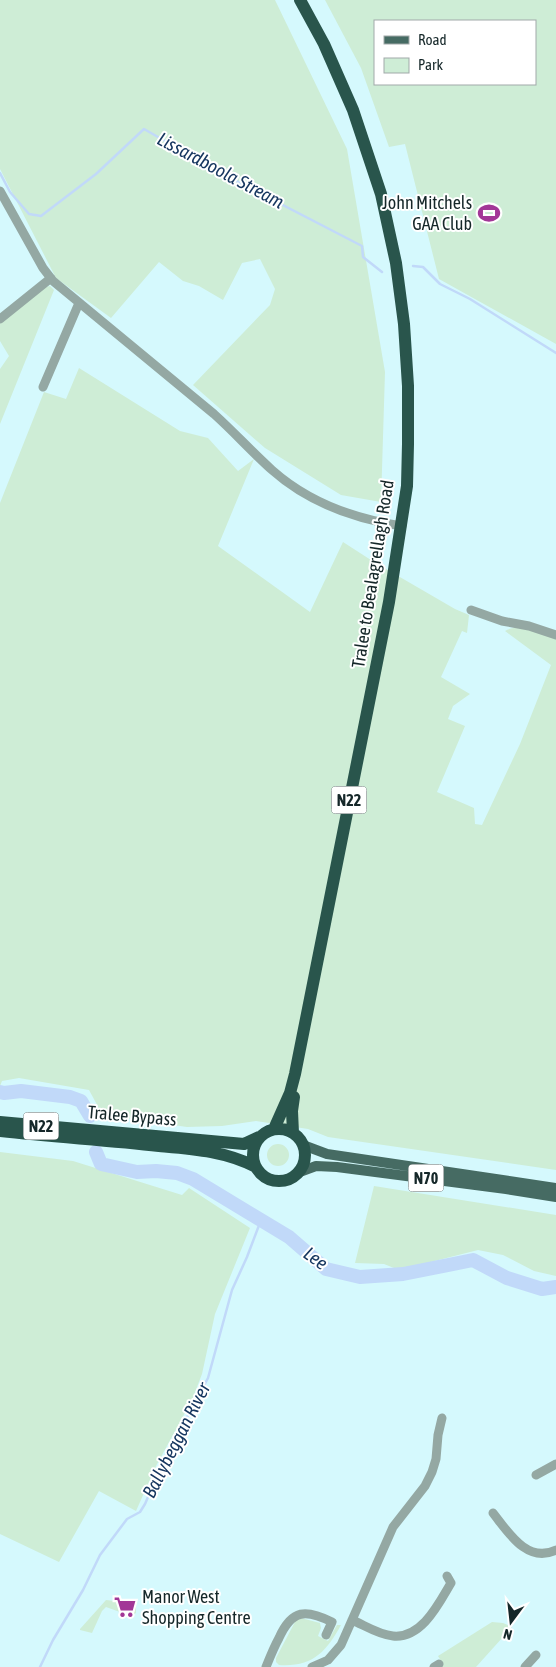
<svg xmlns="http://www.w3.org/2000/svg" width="556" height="1667" font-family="'Asap Condensed',sans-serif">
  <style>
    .green { fill: #ceedd6; fill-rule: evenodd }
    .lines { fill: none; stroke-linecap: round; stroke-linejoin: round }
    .stream { stroke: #c1d9f9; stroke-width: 2.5 }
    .river { stroke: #c1d9f9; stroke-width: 14 }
    .minor { stroke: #94a8a3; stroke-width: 9 }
    .major { stroke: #466b63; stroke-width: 10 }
    .highway { stroke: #29554c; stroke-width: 12 }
    .labels { text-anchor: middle; stroke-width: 4; stroke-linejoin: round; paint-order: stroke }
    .shield { fill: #fff; stroke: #5b6869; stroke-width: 1 }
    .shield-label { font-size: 16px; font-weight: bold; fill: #152729 }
    .poi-label { font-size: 18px; fill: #152729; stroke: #fff; text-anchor: end }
    .street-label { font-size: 18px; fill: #152729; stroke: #fff }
    .water-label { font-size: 19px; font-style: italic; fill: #173760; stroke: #fff }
  </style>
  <rect width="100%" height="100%" fill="#d5f9fd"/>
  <path class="green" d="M 0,0 L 275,0 L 347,149 L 385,372 L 381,502 L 341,495 L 265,448 L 193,385 L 270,305 L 275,289 L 260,259 L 242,263 L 223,300 L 199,286 L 183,281 L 159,262 L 111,318 L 56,278 L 0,169 Z
    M 325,0 L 556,0 L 556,344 L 439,279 L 405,144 L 389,147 L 361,68 ZM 375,21 L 535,21 L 535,84 L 375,84 Z
    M 50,286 L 54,290 L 0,424 L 0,369 L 9,356 L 0,341 L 0,322 L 41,288 Z
    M 79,368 L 180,431 L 208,438 L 238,471 L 254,459 L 218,546 L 310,612 L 343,542 L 374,562 L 455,609 L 469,615 L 467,633 L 462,631 L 441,677 L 470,694 L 453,706 L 448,719 L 465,726 L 437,792 L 474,808 L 475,824 L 482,825 L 520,744 L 551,665 L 505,631 C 518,622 542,635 556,639 L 556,1170 L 328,1137 L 308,1129 L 256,1121 L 222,1126 L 187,1127 L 124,1118 L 101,1112 L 89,1090 L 19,1078 L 2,1081 L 0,1086 L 0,503 L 44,392 L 66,399 Z
    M267 1155a11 11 0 1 1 22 0a11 11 0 1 1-22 0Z
    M 0,1152 L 73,1161 L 182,1195 L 189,1188 L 250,1228 L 215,1314 L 202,1374 L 192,1400 L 156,1466 L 136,1511 L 99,1491 L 59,1562 L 0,1534 Z
    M 374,1186 L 556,1215 L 556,1276 L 534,1271 L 503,1255 L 478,1250 L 399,1270 L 384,1264 L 355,1263 Z
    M 120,1599 L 126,1600 L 136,1606 L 136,1613 L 131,1616 L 106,1607 L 102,1611 L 92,1633 L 80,1630 L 80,1629 L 106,1600 L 115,1601 Z
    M 301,1618 L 320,1623 L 321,1628 L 318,1636 L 328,1641 L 337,1625 L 341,1625 C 326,1652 313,1667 279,1665 L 276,1662 L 276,1658 L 296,1620 Z
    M 492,1622 L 503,1623 L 512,1627 L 476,1667 L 441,1667 L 443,1664 L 438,1656 Z"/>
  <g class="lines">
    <path class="stream" d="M 0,173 L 10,192 L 29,214 L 41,216 L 96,174 L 144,129 L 219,172 L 362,246 L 363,257 L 382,272
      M 413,266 L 423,267 L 440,284 L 470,299 L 556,353
      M 40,1667 L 53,1640 L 83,1590 L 100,1555 L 127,1519 L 140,1512 L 145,1504 L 163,1462 L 208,1378 L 232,1290 L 247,1257 L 261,1220"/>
    <path class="river" d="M 0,1092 L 4,1093 L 21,1091 L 70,1097 L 81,1101 L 90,1116
      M 96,1152 L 101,1164 L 137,1172 L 156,1171 L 177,1173 L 193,1179 L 289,1237 L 326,1269 L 360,1277 L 403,1274 L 473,1260 L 507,1278 L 542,1289 L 556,1287"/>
    <path class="minor" d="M 0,191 L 43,268 L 53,281 L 214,414 C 234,432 252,452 272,470 C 308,502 355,519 402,526
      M 0,319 L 51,278
      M 43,387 L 79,303
      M 471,610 L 502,621 L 529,626 L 556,635
      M 536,1475 L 556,1464
      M 493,1513 C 508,1532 527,1564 556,1550
      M 352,1620 C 364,1625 379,1635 393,1636 C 422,1639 439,1603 451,1583 L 447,1576
      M 266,1667 C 270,1657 274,1647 279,1638 C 292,1609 306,1609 332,1622 L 326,1635
      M 312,1667 L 328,1660 L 341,1645 L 393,1527 L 425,1486 L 432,1472 L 436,1459 L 438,1435 L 442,1418
      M 434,1667 L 439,1664
      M 525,1667 L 536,1655"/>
    <path class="major" d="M 303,1145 L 327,1154 L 556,1188
      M 297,1173 L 316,1166 L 337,1167 L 506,1189 L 556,1197"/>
    <path class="highway" d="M 0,1122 L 244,1144 L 259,1137
      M 274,1129 L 290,1093 L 295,1074 L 389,602 L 407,486 L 408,444 L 408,386 L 404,324 L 396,263 L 381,194 L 353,110 L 324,44 L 300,0
      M253 1155a26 26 0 1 1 52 0a26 26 0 1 1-52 0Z
      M 0,1131 C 53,1137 106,1140 159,1146 C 193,1149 225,1151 256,1167
      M 293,1133 L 292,1111 L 294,1097"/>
  </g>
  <defs>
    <g id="stadium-bare" transform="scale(1.725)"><path d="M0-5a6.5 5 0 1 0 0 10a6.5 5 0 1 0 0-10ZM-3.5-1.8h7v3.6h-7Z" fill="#a23797" stroke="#fff" stroke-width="2.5" paint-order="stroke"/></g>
    <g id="supermarket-bare" transform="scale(1.725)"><path d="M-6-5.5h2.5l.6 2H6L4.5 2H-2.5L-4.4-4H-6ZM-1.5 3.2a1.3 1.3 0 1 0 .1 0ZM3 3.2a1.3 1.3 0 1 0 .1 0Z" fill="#a23797" stroke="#fff" stroke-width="2.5" paint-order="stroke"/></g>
  </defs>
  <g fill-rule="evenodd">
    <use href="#stadium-bare" x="489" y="213"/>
    <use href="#supermarket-bare" x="125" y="1607"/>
  </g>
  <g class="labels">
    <g class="shield">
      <rect x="331.5" y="786.5" width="35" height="27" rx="4"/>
      <rect x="23.5" y="1112.5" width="35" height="27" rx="4"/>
      <rect x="408.5" y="1164.5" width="35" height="27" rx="4"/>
    </g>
    <g class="shield-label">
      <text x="349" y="806">N22</text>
      <text x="41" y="1132">N22</text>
      <text x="426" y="1184">N70</text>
    </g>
    <g class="poi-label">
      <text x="472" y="209">John Mitchels<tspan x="472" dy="21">GAA Club</tspan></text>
      <text x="142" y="1603" text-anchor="start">Manor West<tspan x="142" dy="21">Shopping Centre</tspan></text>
    </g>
    <g class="street-label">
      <text transform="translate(373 574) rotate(-81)" y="6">Tralee to Bealagrellagh Road</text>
      <text transform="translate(132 1116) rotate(5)" y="6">Tralee Bypass</text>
    </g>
    <g class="water-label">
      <text transform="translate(221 170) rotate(28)" y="7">Lissardboola Stream</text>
      <text transform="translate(316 1258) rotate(36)" y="7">Lee</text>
      <text transform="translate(176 1440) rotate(-63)" y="7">Ballybeggan River</text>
    </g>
  </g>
  <rect x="374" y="20" width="162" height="65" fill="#ffffff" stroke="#a1a9a9"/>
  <rect x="384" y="36" width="25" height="8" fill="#466b63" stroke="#a1a9a9"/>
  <text x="418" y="45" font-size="15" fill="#152729">Road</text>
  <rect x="384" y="58" width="25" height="15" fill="#ceedd6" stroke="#a1a9a9"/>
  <text x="418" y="70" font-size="15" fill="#152729">Park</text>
  <g transform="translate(511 1622) rotate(195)" stroke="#ffffff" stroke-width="4" paint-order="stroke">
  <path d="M0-4L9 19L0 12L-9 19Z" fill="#152729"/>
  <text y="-8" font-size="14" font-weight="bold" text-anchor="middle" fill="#152729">N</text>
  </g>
</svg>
